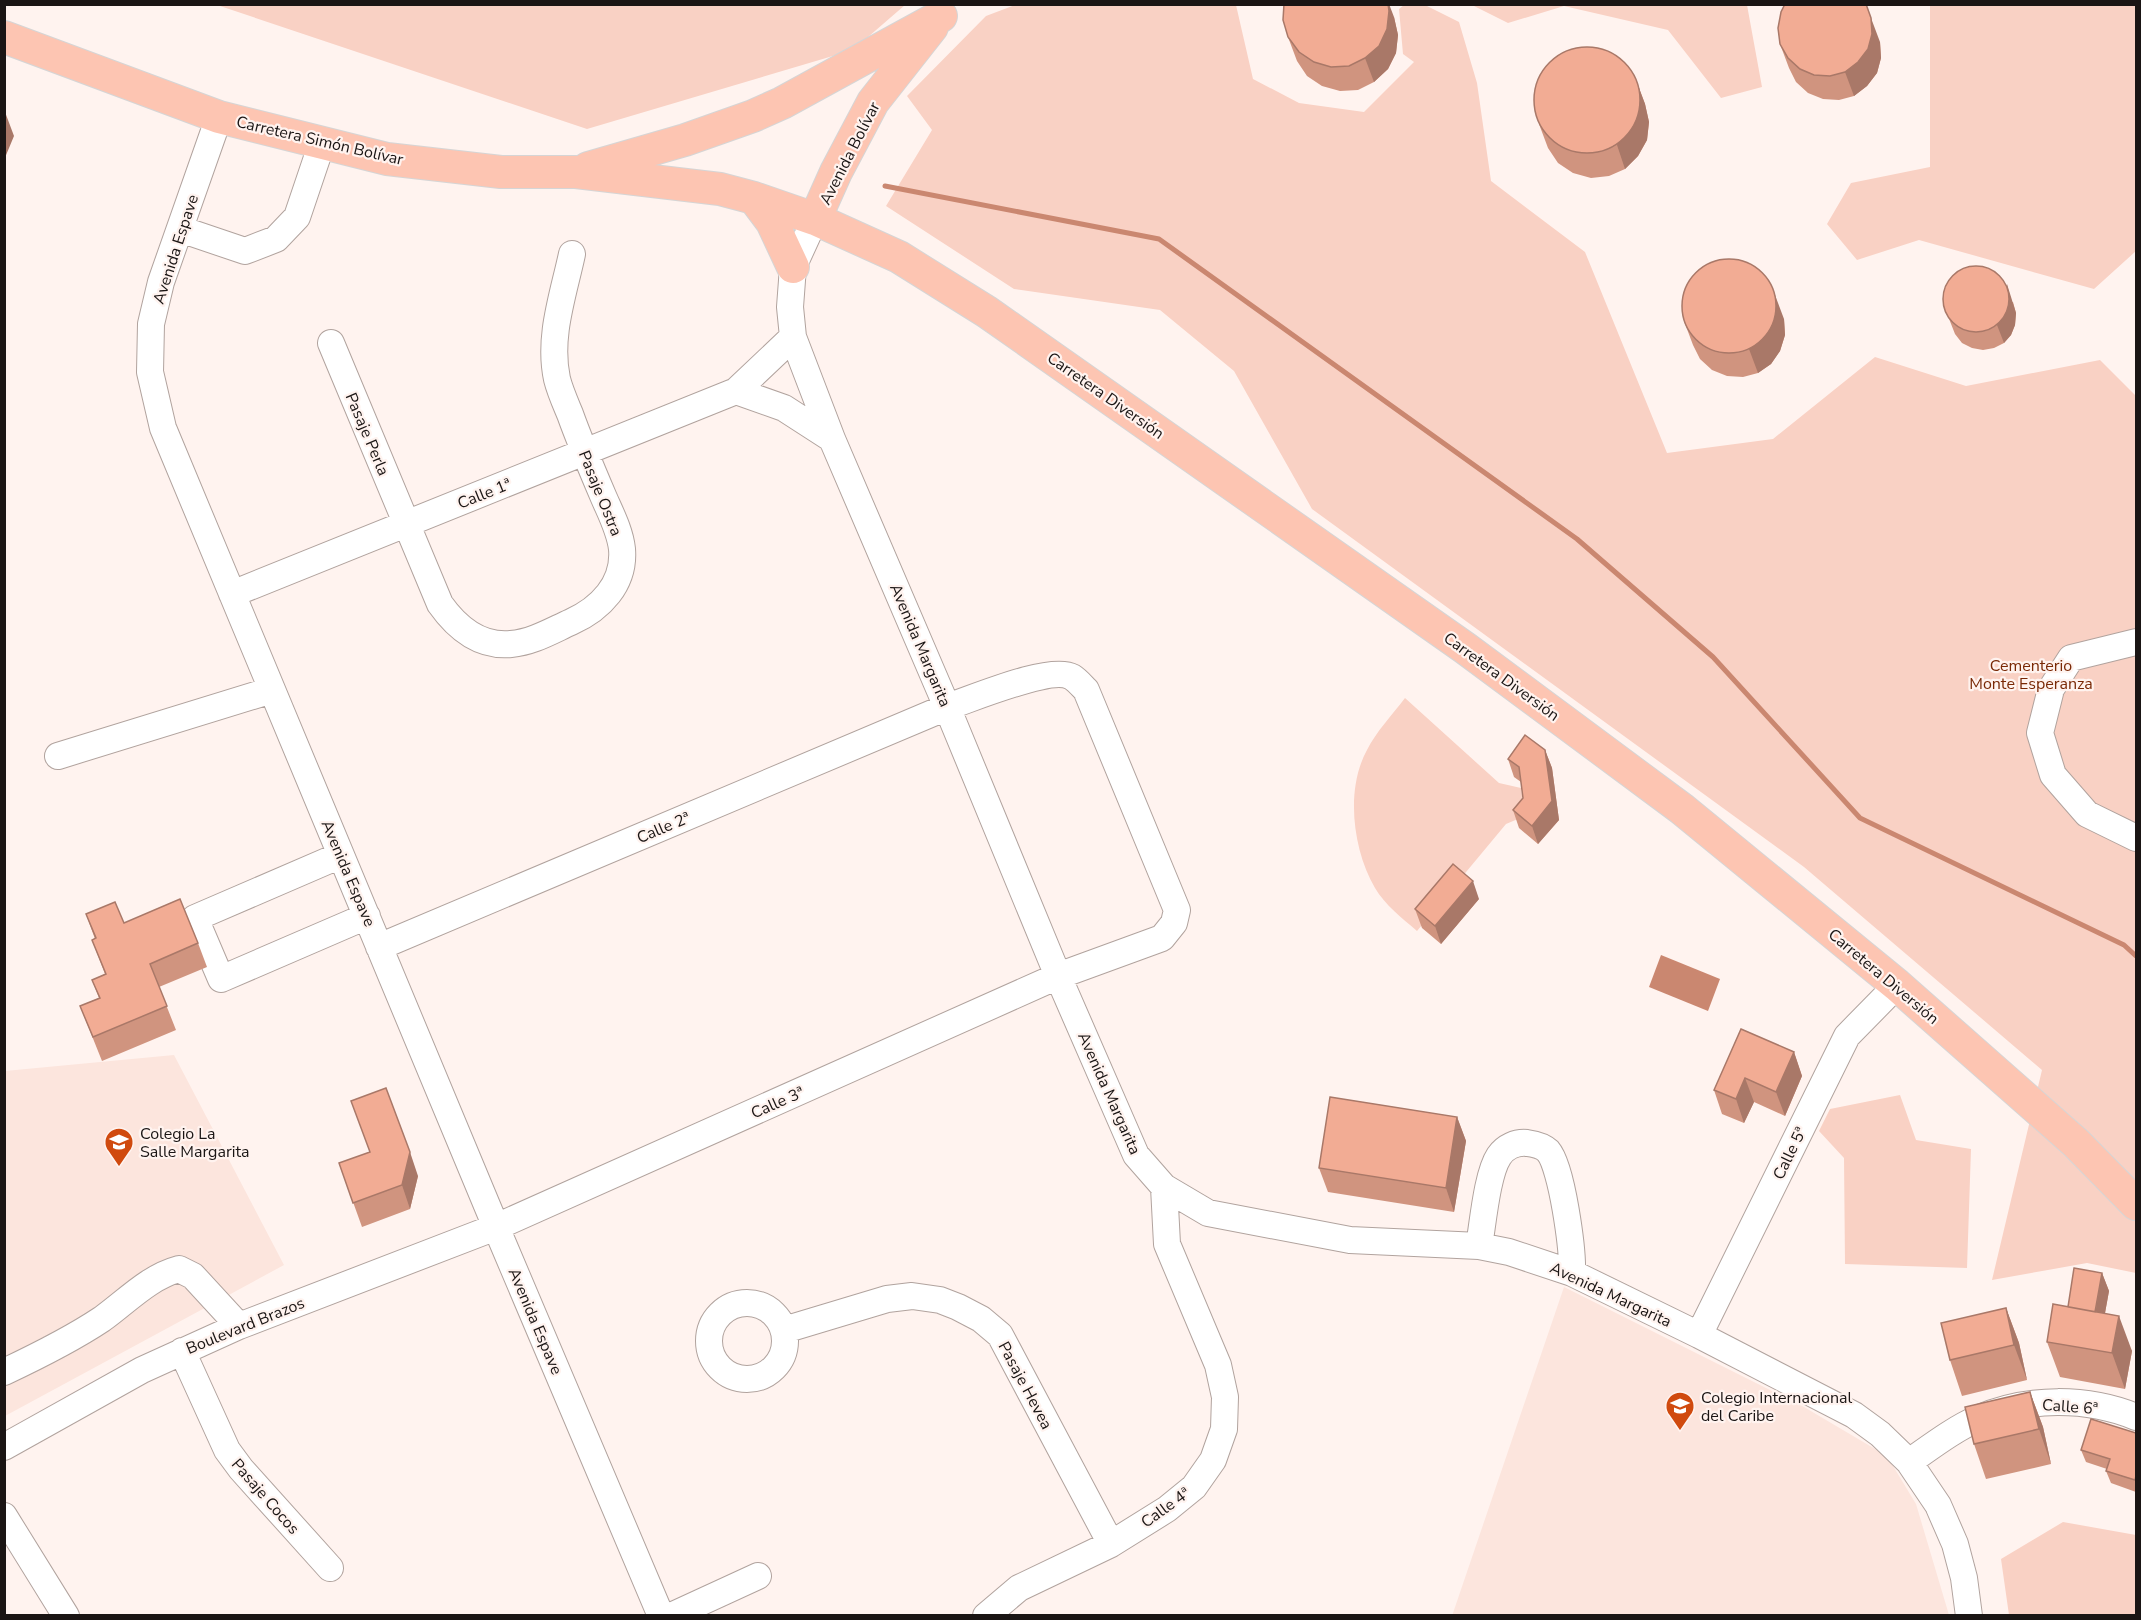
<svg xmlns="http://www.w3.org/2000/svg" width="2141" height="1620" font-family="'Nunito Sans',sans-serif">
  <style>
    .built { fill: #fce5dd }
    .green { fill: #f9d1c4 }
    .water { fill: #ca8770 }
    .lines { fill: none; stroke-linecap: round; stroke-linejoin: round }
    .stream { stroke: #ca8770; stroke-width: 5 }
    .minor-casing { stroke: #b1a39e; stroke-width: 28 }
    .major-casing { stroke: #d6d5d5; stroke-width: 34 }
    .minor { stroke: #fff; stroke-width: 26 }
    .major { stroke: #fdc5b2; stroke-width: 32 }
    .wall { fill: #d0947f }
    .shaded-wall { fill: #a97868 }
    .building { fill: #f2ac94; stroke: #a97868; stroke-width: 1.5 }
    .labels { text-anchor: middle; stroke-width: 4.5; stroke-linejoin: round; paint-order: stroke }
    .street-label { font-size: 16px; fill: #1a1514; stroke: #fff3ef }
    .park-label { font-size: 16px; fill: #792805; stroke: #fff3ef }
    .poi-label { font-size: 16px; fill: #1a1514; stroke: #fff3ef; text-anchor: start }
  </style>
  <rect width="100%" height="100%" fill="#fff3ef"/>
  <path class="built" d="M 174,1055 L 284,1265 L 5,1416 L 5,1071 Z
    M 1564,1287 L 1804,1407 L 1887,1456 L 1916,1504 L 1949,1615 L 1452,1616 Z"/>
  <path class="green" d="M 217,5 L 905,5 L 853,50 L 587,129 Z
    M 1015,5 L 1236,5 L 1253,79 L 1299,103 L 1364,112 L 1414,62 L 1403,54 L 1399,9 L 1404,5 L 1425,5 L 1459,22 L 1477,83 L 1491,181 L 1585,252 L 1667,453 L 1773,439 L 1875,357 L 1966,386 L 2100,360 L 2136,396 L 2136,1273 L 2087,1263 L 1992,1280 L 2042,1070 L 1804,867 L 1312,509 L 1234,371 L 1160,310 L 1014,289 L 886,206 L 932,130 L 907,96 L 986,16 Z
    M 1472,5 L 1747,5 L 1762,87 L 1721,98 L 1668,30 L 1564,6 L 1508,23 Z
    M 1930,5 L 2136,5 L 2136,251 L 2094,289 L 1919,240 L 1857,260 L 1827,224 L 1851,183 L 1930,167 Z
    M 1405,698 L 1499,783 L 1521,788 L 1525,816 L 1506,824 L 1417,931 C 1402,918 1385,905 1375,888 C 1353,850 1345,790 1367,750 C 1376,732 1392,715 1405,698 Z
    M 1900,1095 L 1916,1140 L 1971,1149 L 1967,1268 L 1845,1264 L 1844,1158 L 1819,1131 L 1830,1109 Z
    M 2063,1522 L 2136,1535 L 2136,1615 L 2009,1615 L 2001,1559 Z"/>
  <path class="water" d="M 1661,955 L 1720,979 L 1708,1011 L 1649,987 Z"/>
  <g class="lines">
    <path class="stream" d="M 885,186 L 1159,239 L 1577,539 L 1713,657 L 1860,818 L 2124,945 L 2136,956"/>
    <g class="minor-casing">
      <path id="minor" d="M 219,117 L 161,282 L 151,324 L 150,372 L 163,428 L 496,1227 L 661,1616
        M 815,219 L 793,267 L 790,307 L 793,337 L 832,439 L 947,707 L 1058,976 L 1136,1155 L 1164,1187 L 1208,1213 L 1350,1240 L 1479,1246 L 1509,1252 L 1572,1273 L 1699,1335 L 1854,1415 L 1880,1434 L 1909,1462 L 1938,1505 L 1955,1544 L 1964,1578 L 1969,1616
        M 180,229 L 245,251 L 276,239 L 297,217 L 322,143
        M 331,343 L 440,604 C 457,628 480,647 511,644 C 533,642 551,631 571,622 C 600,609 625,584 622,549 C 620,531 611,514 604,498 C 592,470 580,442 570,414 C 565,402 560,391 557,379 C 548,337 563,296 572,254
        M 736,391 L 784,408 L 832,439
        M 232,594 L 736,391 L 793,337
        M 2136,642 L 2071,658 L 2051,689 L 2040,733 L 2053,775 L 2087,814 L 2136,838
        M 58,756 L 272,690
        M 341,855 L 195,918 L 221,979 L 367,916
        M 1479,1246 C 1483,1223 1487,1174 1499,1156 C 1505,1147 1516,1142 1527,1143 C 1534,1144 1543,1146 1548,1151 C 1562,1167 1573,1250 1572,1273
        M709 1341a38 38 0 1 1 76 0a38 38 0 1 1-76 0Z
        M 784,1330 L 887,1299 L 912,1296 L 940,1300 L 958,1307 L 981,1319 L 1000,1335 L 1111,1544
        M 1699,1335 L 1847,1036 L 1897,985
        M 182,1351 L 227,1450 L 241,1469 L 330,1568
        M 4,1372 C 38,1356 72,1339 102,1319 C 127,1301 149,1277 179,1269 L 193,1276 L 239,1326
        M 4,1447 L 142,1370 L 239,1326 L 496,1227 L 1058,976 L 1162,938 L 1174,923 L 1177,910 L 1086,690 C 1082,686 1077,680 1072,677 C 1051,665 972,699 947,707 L 379,947
        M 1909,1462 C 1932,1446 1954,1429 1979,1418 C 2028,1397 2087,1397 2136,1417
        M 4,1516 L 66,1616
        M 671,1616 L 758,1576
        M 986,1616 L 1019,1588 L 1111,1544 L 1167,1509 L 1194,1487 L 1213,1460 L 1224,1429 L 1225,1397 L 1218,1365 L 1167,1244 L 1164,1187"/>
    </g>
    <g class="major-casing">
      <path id="major" d="M 4,37 L 219,117 L 387,159 L 501,172 L 576,172 L 720,189 L 754,198 L 815,219 L 899,257 L 987,312 L 1465,648 L 1682,809 L 1897,985 L 2076,1143 L 2136,1204
        M 588,168 L 685,140 L 753,116 L 782,103 L 941,16
        M 754,198 L 772,222 L 793,267
        M 815,219 L 836,172 L 873,102 L 932,27"/>
    </g>
    <use href="#minor" class="minor"/>
    <use href="#major" class="major"/>
  </g>
  <path class="wall" d="M 1394,17 L 1398,35 L 1396,53 L 1388,69 L 1374,82 L 1358,90 L 1340,91 L 1322,86 L 1307,76 L 1297,61 L 1288,37 Z
    M 1880,42 L 1881,58 L 1877,73 L 1867,86 L 1854,96 L 1839,100 L 1823,99 L 1808,93 L 1796,82 L 1789,68 L 1780,44 Z
    M 1636,80 L 1645,104 L 1649,122 L 1647,140 L 1638,156 L 1625,169 L 1609,176 L 1591,178 L 1573,173 L 1558,163 L 1548,148 L 1539,124 Z
    M 2013,302 L 2016,313 L 2015,325 L 2011,335 L 2004,343 L 1994,348 L 1983,350 L 1972,348 L 1962,343 L 1955,334 L 1944,306 Z
    M 1784,319 L 1785,335 L 1780,351 L 1771,364 L 1758,373 L 1743,377 L 1727,376 L 1712,370 L 1700,359 L 1693,345 L 1684,321 Z
    M 1545,750 L 1552,768 L 1559,820 L 1538,844 L 1519,828 L 1513,810 L 1523,798 L 1521,782 L 1514,777 L 1508,759 Z
    M 1479,899 L 1441,944 L 1422,928 L 1415,909 Z
    M 86,914 L 124,923 L 198,943 L 207,967 L 159,987 L 176,1030 L 102,1061 L 80,1006 L 99,998 L 92,980 L 105,974 L 92,940 L 95,939 Z
    M 1794,1052 L 1802,1076 L 1785,1116 L 1754,1102 L 1744,1123 L 1722,1114 L 1714,1090 Z
    M 1457,1117 L 1466,1141 L 1454,1212 L 1328,1192 L 1319,1168 Z
    M 339,1163 L 418,1176 L 410,1209 L 362,1227 Z
    M 2102,1273 L 2109,1291 L 2105,1313 L 2132,1351 L 2125,1389 L 2060,1377 L 2047,1342 L 2068,1307 Z
    M 2006,1308 L 2019,1343 L 2027,1380 L 1962,1396 L 1950,1360 Z
    M 2030,1392 L 2043,1427 L 2051,1464 L 1986,1479 L 1974,1444 Z
    M 2136,1433 L 2136,1492 L 2111,1483 L 2106,1471 L 2107,1469 L 2086,1462 L 2081,1450 Z"/>
  <path class="shaded-wall" d="M 1388,4 L 1389,4 L 1394,17 L 1398,35 L 1396,53 L 1388,69 L 1374,82 L 1365,58 Z
    M 1871,18 L 1880,42 L 1881,58 L 1877,73 L 1867,86 L 1854,96 L 1845,72 Z
    M 1636,80 L 1645,104 L 1649,122 L 1647,140 L 1638,156 L 1625,169 L 1617,145 Z
    M 5,112 L 14,136 L 4,160 L 4,113 Z
    M 2007,284 L 2016,313 L 2015,325 L 2011,335 L 2004,343 L 1997,325 Z
    M 1775,295 L 1784,319 L 1785,335 L 1780,351 L 1771,364 L 1758,373 L 1749,349 Z
    M 1545,750 L 1552,768 L 1559,820 L 1538,844 L 1532,826 Z
    M 1473,881 L 1479,899 L 1441,944 L 1435,926 Z
    M 1794,1052 L 1802,1076 L 1785,1116 L 1776,1092 Z
    M 1745,1078 L 1754,1102 L 1744,1123 L 1736,1099 Z
    M 1457,1117 L 1466,1141 L 1454,1212 L 1446,1188 Z
    M 410,1152 L 418,1176 L 410,1209 L 402,1185 Z
    M 2102,1273 L 2109,1291 L 2099,1346 L 2093,1327 Z
    M 2006,1308 L 2019,1343 L 2027,1380 L 2014,1345 Z
    M 2119,1316 L 2132,1351 L 2125,1389 L 2112,1353 Z
    M 2030,1392 L 2043,1427 L 2051,1464 L 2039,1429 Z"/>
  <path class="building" d="M 1284,4 L 1388,4 L 1389,11 L 1387,29 L 1379,46 L 1365,58 L 1349,66 L 1331,67 L 1314,62 L 1299,52 L 1288,37 L 1283,20 Z
    M 1785,4 L 1866,4 L 1871,18 L 1872,34 L 1868,49 L 1858,62 L 1845,72 L 1830,76 L 1814,75 L 1800,69 L 1788,58 L 1780,44 L 1778,28 L 1781,12 Z
    M1534 100a53 53 0 1 1 106 0a53 53 0 1 1-106 0Z
    M1682 306a47 47 0 1 1 94 0a47 47 0 1 1-94 0Z
    M1943 299a33 33 0 1 1 66 0a33 33 0 1 1-66 0Z
    M 1525,735 L 1545,750 L 1552,801 L 1532,826 L 1513,810 L 1523,798 L 1519,767 L 1508,759 Z
    M 1453,864 L 1473,881 L 1435,926 L 1415,909 Z
    M 180,899 L 198,943 L 150,964 L 167,1006 L 93,1037 L 80,1006 L 100,998 L 92,980 L 106,974 L 92,940 L 96,938 L 86,914 L 115,902 L 124,923 Z
    M 1741,1029 L 1794,1052 L 1776,1092 L 1745,1078 L 1736,1099 L 1714,1090 Z
    M 386,1088 L 410,1152 L 402,1185 L 353,1203 L 339,1163 L 370,1152 L 351,1101 Z
    M 1330,1097 L 1457,1117 L 1446,1188 L 1319,1168 Z
    M 2074,1268 L 2102,1273 L 2095,1312 L 2068,1307 Z
    M 2053,1304 L 2119,1316 L 2112,1353 L 2047,1342 Z
    M 2006,1308 L 2014,1345 L 1950,1360 L 1941,1323 Z
    M 2030,1392 L 2039,1429 L 1974,1444 L 1965,1407 Z
    M 2091,1419 L 2136,1433 L 2136,1476 L 2135,1480 L 2106,1471 L 2110,1459 L 2081,1450 Z"/>
  <defs>
    <g id="school-pin" transform="scale(1.5)"><path d="M0 17L-7.5 6A9.5 9.5 0 1 1 7.5 6Z" fill="#d04a0e" stroke="#fff3ef"/><path d="M0-5L7-2L0 1L-7-2ZM-4 1L0 2.5L4 1V4Q0 6-4 4Z" fill="#fff"/></g>
  </defs>
  <g fill-rule="evenodd">
    <use href="#school-pin" x="119" y="1142"/>
    <use href="#school-pin" x="1680" y="1406"/>
  </g>
  <g class="labels">
    <g class="street-label">
      <text transform="translate(320 140) rotate(13)" y="6">Carretera Simón Bolívar</text>
      <text transform="translate(849 153) rotate(-63)" y="6">Avenida Bolívar</text>
      <text transform="translate(175 249) rotate(-72)" y="6">Avenida Espave</text>
      <text transform="translate(1106 395) rotate(35)" y="6">Carretera Diversión</text>
      <text transform="translate(368 434) rotate(67)" y="6">Pasaje Perla</text>
      <text transform="translate(484 493) rotate(-22)" y="6">Calle 1ª</text>
      <text transform="translate(601 493) rotate(68)" y="6">Pasaje Ostra</text>
      <text transform="translate(921 645) rotate(67)" y="6">Avenida Margarita</text>
      <text transform="translate(1502 676) rotate(36)" y="6">Carretera Diversión</text>
      <text transform="translate(663 827) rotate(-23)" y="6">Calle 2ª</text>
      <text transform="translate(349 873) rotate(67)" y="6">Avenida Espave</text>
      <text transform="translate(1884 976) rotate(40)" y="6">Carretera Diversión</text>
      <text transform="translate(1110 1093) rotate(66)" y="6">Avenida Margarita</text>
      <text transform="translate(777 1102) rotate(-24)" y="6">Calle 3ª</text>
      <text transform="translate(1789 1153) rotate(-64)" y="6">Calle 5ª</text>
      <text transform="translate(1611 1294) rotate(25)" y="6">Avenida Margarita</text>
      <text transform="translate(536 1321) rotate(67)" y="6">Avenida Espave</text>
      <text transform="translate(245 1325) rotate(-22)" y="6">Boulevard Brazos</text>
      <text transform="translate(1026 1385) rotate(62)" y="6">Pasaje Hevea</text>
      <text transform="translate(2070 1406) rotate(4)" y="6">Calle 6ª</text>
      <text transform="translate(266 1496) rotate(49)" y="6">Pasaje Cocos</text>
      <text transform="translate(1165 1507) rotate(-36)" y="6">Calle 4ª</text>
    </g>
    <g class="park-label">
      <text x="2031" y="671">Cementerio<tspan x="2031" dy="18">Monte Esperanza</tspan></text>
    </g>
    <g class="poi-label">
      <text x="140" y="1139">Colegio La<tspan x="140" dy="18">Salle Margarita</tspan></text>
      <text x="1701" y="1403">Colegio Internacional<tspan x="1701" dy="18">del Caribe</tspan></text>
    </g>
  </g>
  <rect width="2141" height="1620" fill="none" stroke="#1a1514" stroke-width="12"/>
</svg>
